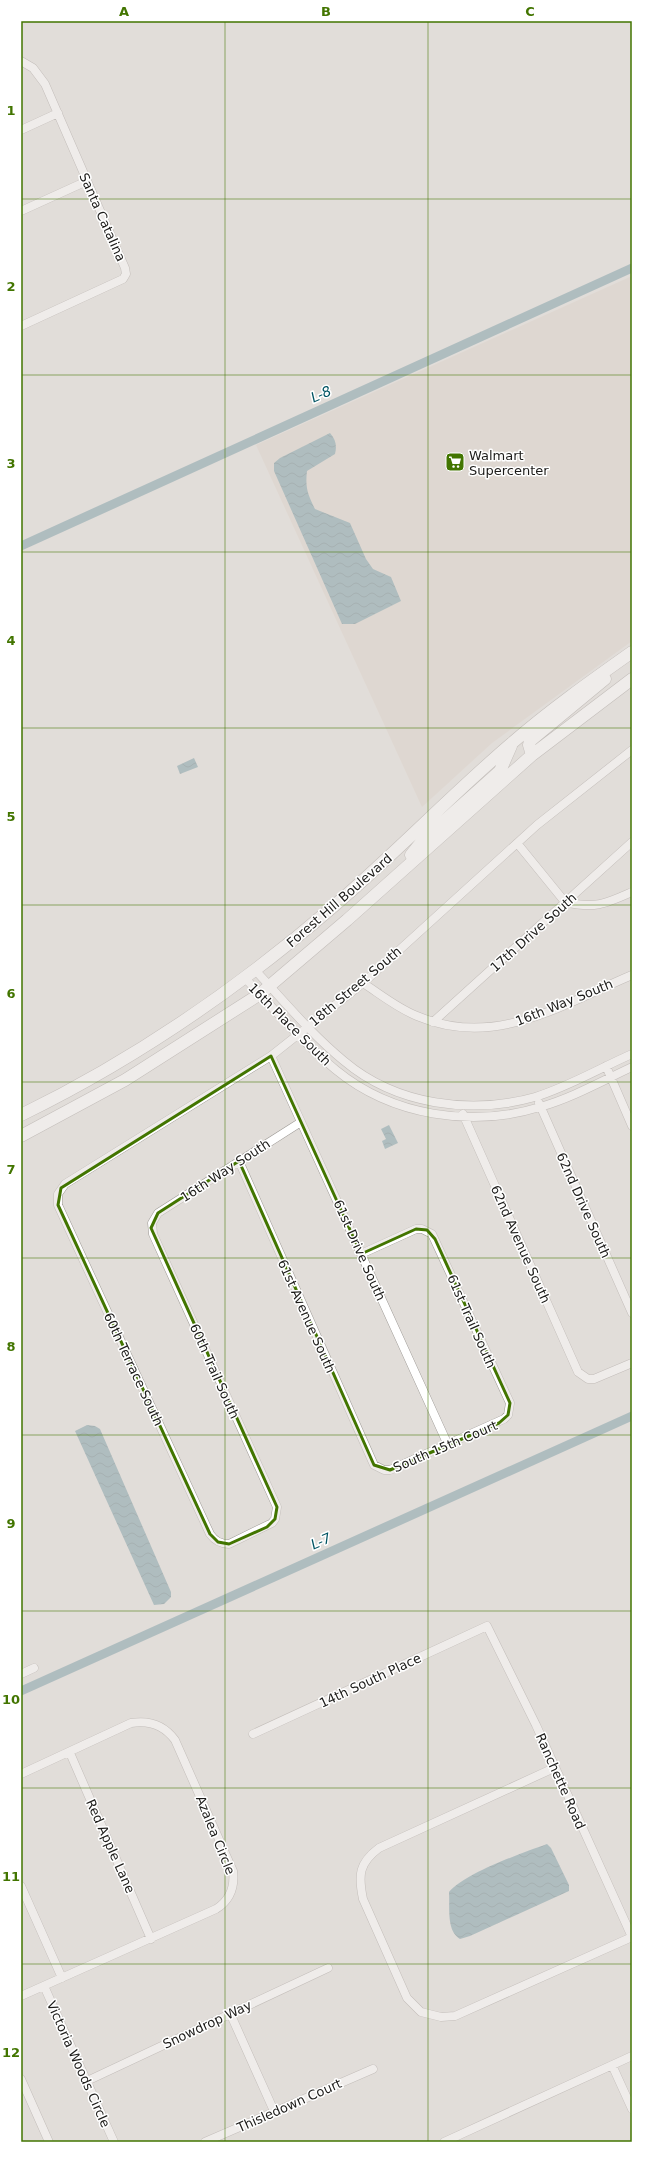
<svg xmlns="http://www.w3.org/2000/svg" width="653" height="2163" font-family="'DejaVu Sans',sans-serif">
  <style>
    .built { fill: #dad1c7 }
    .water { fill: url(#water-waves) }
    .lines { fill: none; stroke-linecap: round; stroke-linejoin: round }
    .canal { stroke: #7298a1; stroke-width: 9 }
    .street-casing { stroke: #9d9995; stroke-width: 9 }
    .secondary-casing { stroke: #9d9995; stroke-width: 13 }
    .street { stroke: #fff; stroke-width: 8 }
    .secondary { stroke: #fff; stroke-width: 12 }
    .marked { fill: none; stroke: #427500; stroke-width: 3; stroke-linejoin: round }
    .grid { fill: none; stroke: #427500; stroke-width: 1; stroke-opacity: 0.55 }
    .labels { text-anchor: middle; stroke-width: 3; stroke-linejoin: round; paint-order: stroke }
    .street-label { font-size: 13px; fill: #1c1b19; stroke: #fff }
    .poi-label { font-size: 13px; fill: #1c1b19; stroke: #fff; text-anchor: start }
    .water-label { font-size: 14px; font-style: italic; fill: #005463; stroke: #fff }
    .neatline { fill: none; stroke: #427500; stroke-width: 1.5 }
    .grid-label { font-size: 13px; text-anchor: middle; font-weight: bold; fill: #427500 }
  </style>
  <defs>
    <pattern id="water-waves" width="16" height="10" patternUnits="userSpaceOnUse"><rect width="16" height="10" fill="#7298a1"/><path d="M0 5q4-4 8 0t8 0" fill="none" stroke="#5d7b82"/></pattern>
  </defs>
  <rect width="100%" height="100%" fill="#e1ddd9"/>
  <path class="built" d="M 632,276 L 632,641 L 492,743 L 422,807 L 256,445 Z"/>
  <path class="water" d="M 330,433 C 336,440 337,446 335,454 L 307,471 C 305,488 308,495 315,509 L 350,523 L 366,559 L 373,569 L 391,577 L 401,601 L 355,624 L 342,624 L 274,471 L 274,463 L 280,458 Z
    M 194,758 L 198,767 L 180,774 L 177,766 Z
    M 389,1125 L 398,1143 L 385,1149 L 382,1141 L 386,1139 L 381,1129 Z
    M 87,1425 L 95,1426 L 100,1429 L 171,1592 L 171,1597 L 164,1604 L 154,1605 L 75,1431 Z
    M 547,1844 L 551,1848 L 569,1885 L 569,1891 L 470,1936 L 460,1939 C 446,1931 450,1907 449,1892 C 465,1873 522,1853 547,1844 Z"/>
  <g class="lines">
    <path class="canal" d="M 21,546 L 632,268
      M 21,1691 L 632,1416"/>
    <g class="street-casing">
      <path id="street" d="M 21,61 L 33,68 L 45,84 L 125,268 L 126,274 L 123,279 L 21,326
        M 21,130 L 58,113
        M 21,211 L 87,181
        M 517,843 L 565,902 C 595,909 605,904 632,892
        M 255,970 C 284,1001 311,1034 344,1061 C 396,1105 471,1115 535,1097 C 568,1087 600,1068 632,1054
        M 245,978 C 274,1009 303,1043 336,1070 C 392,1116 472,1128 540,1107 C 572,1098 602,1081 632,1067
        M 363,983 C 380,994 397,1008 417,1016 C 495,1049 561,1005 632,975
        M 433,1022 L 632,842
        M 271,1056 L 448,1445
        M 606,1066 L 632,1126
        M 539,1103 L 632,1313
        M 463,1114 L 578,1372 L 588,1379 L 594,1379 L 632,1363
        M 301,1122 L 158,1213 L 152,1223 L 153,1234 L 277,1507 L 275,1519 L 272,1523 L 229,1544 C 220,1544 215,1541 210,1534 L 58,1205 L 58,1194 L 65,1184 L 271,1056 L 363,983 L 537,825 L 632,750
        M 239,1161 L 374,1465 L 384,1470 L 390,1470 L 504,1419 L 508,1415 L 510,1403 L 432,1234 L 422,1229 L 416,1229 L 361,1254
        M 21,1674 L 34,1668
        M 253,1734 L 487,1626 L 536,1725 L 632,1937
        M 70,1753 L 151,1939
        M 554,1768 L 379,1848 C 359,1863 358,1875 363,1899 L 407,1998 L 421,2012 L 441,2017 L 455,2016 L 632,1937
        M 21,1774 L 131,1723 C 149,1720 164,1725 175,1740 L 233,1871 C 235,1887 230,1900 216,1909 L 21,1996
        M 21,1886 L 62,1978
        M 44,1986 L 114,2142
        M 230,2013 L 274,2111
        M 612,2065 L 632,2109
        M 21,2079 L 49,2142
        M 87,2081 L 328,1968
        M 205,2142 L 373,2069
        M 444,2142 L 632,2056"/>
    </g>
    <g class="secondary-casing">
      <path id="secondary" d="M 532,755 L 529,745 L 530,741 L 605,679
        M 411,855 L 423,840 L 500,771 L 511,746
        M 21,1115 C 134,1060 240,987 335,905 C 396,853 451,795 512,743 C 550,710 591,681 632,652
        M 21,1136 L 125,1080 L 260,994 L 347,920 L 532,755 L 632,679"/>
    </g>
    <use href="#street" class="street"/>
    <use href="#secondary" class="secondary"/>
  </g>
  <path d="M0 0H653V2163H0ZM 271,1056 L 361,1254 L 416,1229 L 427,1230 L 435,1239 L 510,1403 L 508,1415 L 499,1423 L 390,1470 L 374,1465 L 239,1161 L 158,1213 L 151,1228 L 277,1507 L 275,1519 L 267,1527 L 229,1544 L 218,1542 L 210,1534 L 58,1205 L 61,1188 Z" fill="#e1ddd9" fill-opacity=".55" fill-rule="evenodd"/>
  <path class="marked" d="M 271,1056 L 361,1254 L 416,1229 L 427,1230 L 435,1239 L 510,1403 L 508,1415 L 499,1423 L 390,1470 L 374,1465 L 239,1161 L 158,1213 L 151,1228 L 277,1507 L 275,1519 L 267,1527 L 229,1544 L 218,1542 L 210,1534 L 58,1205 L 61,1188 Z"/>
  <path class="grid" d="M 225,21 L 225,2142M 428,21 L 428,2142M 21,199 L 632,199M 21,375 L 632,375M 21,552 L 632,552M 21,728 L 632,728M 21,905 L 632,905M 21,1082 L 632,1082M 21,1258 L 632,1258M 21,1435 L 632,1435M 21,1611 L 632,1611M 21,1788 L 632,1788M 21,1964 L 632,1964"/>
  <defs>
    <g id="supermarket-square" transform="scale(1)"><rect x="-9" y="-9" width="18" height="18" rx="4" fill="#427500" stroke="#fff"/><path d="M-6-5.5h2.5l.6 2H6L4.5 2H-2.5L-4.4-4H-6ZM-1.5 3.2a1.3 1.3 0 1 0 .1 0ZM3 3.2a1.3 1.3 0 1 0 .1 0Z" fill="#fff"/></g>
  </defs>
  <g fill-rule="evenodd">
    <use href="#supermarket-square" x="455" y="462"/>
  </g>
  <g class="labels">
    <g class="street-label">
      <text transform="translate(103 217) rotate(66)" y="5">Santa Catalina</text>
      <text transform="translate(339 900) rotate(-41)" y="5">Forest Hill Boulevard</text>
      <text transform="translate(533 932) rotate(-42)" y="5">17th Drive South</text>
      <text transform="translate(355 986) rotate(-40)" y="5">18th Street South</text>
      <text transform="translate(564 1002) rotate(-22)" y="5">16th Way South</text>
      <text transform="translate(290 1024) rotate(45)" y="5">16th Place South</text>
      <text transform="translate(225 1170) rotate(-33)" y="5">16th Way South</text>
      <text transform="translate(584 1205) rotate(66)" y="5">62nd Drive South</text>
      <text transform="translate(521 1244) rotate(66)" y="5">62nd Avenue South</text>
      <text transform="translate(360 1250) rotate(66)" y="5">61st Drive South</text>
      <text transform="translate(307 1316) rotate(66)" y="5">61st Avenue South</text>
      <text transform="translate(472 1321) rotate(66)" y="5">61st Trail South</text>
      <text transform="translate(134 1369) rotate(65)" y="5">60th Terrace South</text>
      <text transform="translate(215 1371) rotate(66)" y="5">60th Trail South</text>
      <text transform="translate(445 1446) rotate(-23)" y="5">South 15th Court</text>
      <text transform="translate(370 1680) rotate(-25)" y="5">14th South Place</text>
      <text transform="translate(561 1781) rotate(66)" y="5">Ranchette Road</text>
      <text transform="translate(216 1835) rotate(68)" y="5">Azalea Circle</text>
      <text transform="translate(111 1846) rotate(66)" y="5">Red Apple Lane</text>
      <text transform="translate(207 2024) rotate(-25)" y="5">Snowdrop Way</text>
      <text transform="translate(79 2064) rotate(66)" y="5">Victoria Woods Circle</text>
      <text transform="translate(289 2105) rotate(-24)" y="5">Thisledown Court</text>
    </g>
    <g class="poi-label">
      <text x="469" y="460">Walmart<tspan x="469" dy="15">Supercenter</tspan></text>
    </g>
    <g class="water-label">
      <text transform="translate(321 394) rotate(-24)" y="5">L-8</text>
      <text transform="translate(321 1541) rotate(-24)" y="5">L-7</text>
    </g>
  </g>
  <rect width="653" height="2163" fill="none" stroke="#ffffff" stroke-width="44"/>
  <rect x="22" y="22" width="609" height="2119" class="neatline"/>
  <g class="grid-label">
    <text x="124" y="16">A</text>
    <text x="326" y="16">B</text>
    <text x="530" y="16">C</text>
    <text x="11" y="115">1</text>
    <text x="11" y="291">2</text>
    <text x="11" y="468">3</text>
    <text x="11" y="645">4</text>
    <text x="11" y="821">5</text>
    <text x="11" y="998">6</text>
    <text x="11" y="1174">7</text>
    <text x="11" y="1351">8</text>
    <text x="11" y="1528">9</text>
    <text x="11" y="1704">10</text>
    <text x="11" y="1881">11</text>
    <text x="11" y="2057">12</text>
  </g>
</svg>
